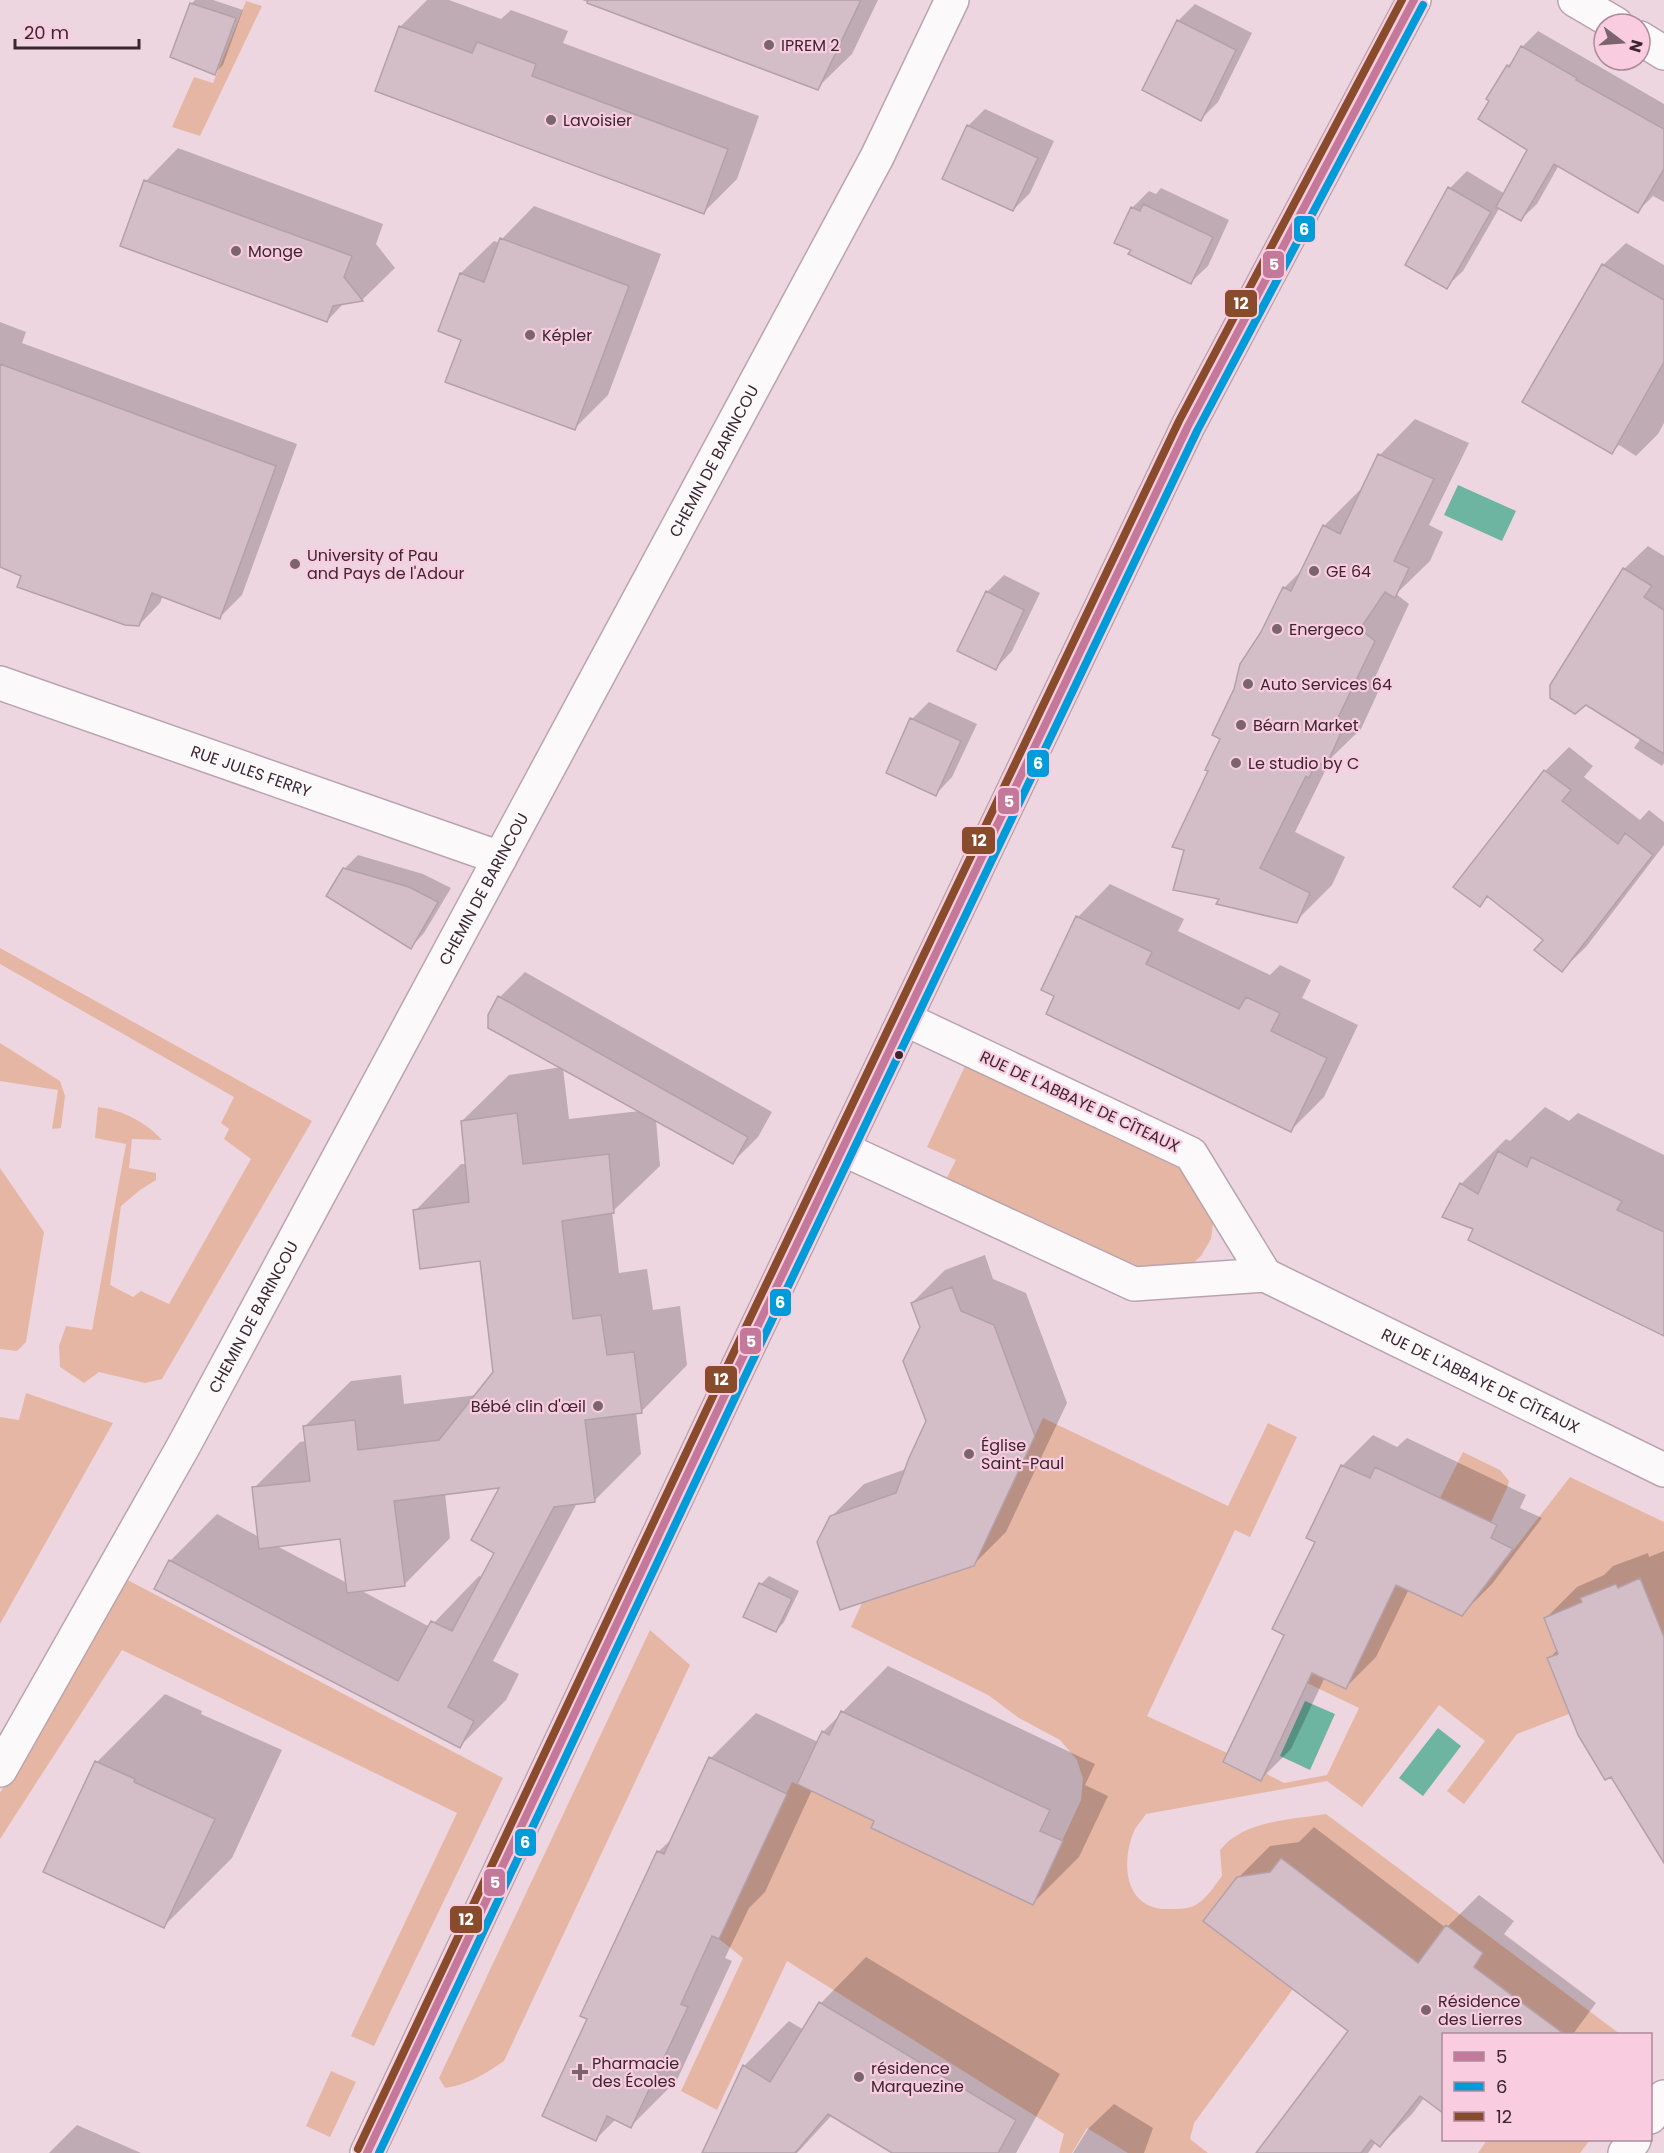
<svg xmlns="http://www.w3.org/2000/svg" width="1664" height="2153" font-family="Poppins,sans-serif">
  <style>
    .green { fill: #e6b6a5 }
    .water { fill: #6db4a1 }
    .shadow { fill: #0003; fill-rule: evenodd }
    .building { fill: #d3bec7; stroke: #b4a0a8; stroke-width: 1.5 }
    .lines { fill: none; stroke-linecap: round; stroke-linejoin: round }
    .minor-casing { stroke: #b9a4ad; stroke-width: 36 }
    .secondary-casing { stroke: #b9a4ad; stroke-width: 36 }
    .minor { stroke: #fcf9fa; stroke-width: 33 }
    .secondary { stroke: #fcf9fa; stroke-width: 33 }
    .bus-1-casing { stroke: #f9ccdf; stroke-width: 12 }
    .bus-2-casing { stroke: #f9ccdf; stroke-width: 12 }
    .bus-3-casing { stroke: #f9ccdf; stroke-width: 12 }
    .bus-1 { stroke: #c4789a; stroke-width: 8 }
    .bus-2 { stroke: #009bd9; stroke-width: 8 }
    .bus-3 { stroke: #884b2c; stroke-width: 8 }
    .poi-dot { fill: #7a646e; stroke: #f9ccdf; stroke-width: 2 }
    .bus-dot { fill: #3b2630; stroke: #f9ccdf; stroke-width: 2 }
    .labels { text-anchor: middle; stroke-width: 4.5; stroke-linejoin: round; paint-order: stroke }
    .poi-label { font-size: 16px; fill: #3b2630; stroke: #f9ccdf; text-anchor: start }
    .street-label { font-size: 16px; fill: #3b2630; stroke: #f9ccdf }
    .line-badge { stroke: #f9ccdf; stroke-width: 2 }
    .badge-label { font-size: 16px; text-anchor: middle; font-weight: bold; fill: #fff }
  </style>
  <rect width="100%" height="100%" fill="#eed6e0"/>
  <path class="green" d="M 246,1 L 262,6 L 200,136 L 172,127 L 194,77 L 213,83 Z
    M 0,948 L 312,1121 L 162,1379 L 145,1383 L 99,1372 L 84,1383 L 60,1367 L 59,1346 L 66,1326 L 92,1330 L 126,1144 L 95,1138 L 98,1107 C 122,1110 146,1122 162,1140 L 132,1139 L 129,1168 L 156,1173 L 156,1180 L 140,1190 L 121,1206 L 110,1285 L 133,1297 L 141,1291 L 169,1304 L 251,1159 L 224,1139 L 229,1129 L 221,1123 L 234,1097 L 0,964 Z
    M 0,1043 L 60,1081 L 65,1096 L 61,1128 L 52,1129 L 58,1090 L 0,1081 Z
    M 965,1066 L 1177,1167 L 1196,1183 L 1212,1208 L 1213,1224 L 1211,1239 L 1201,1256 L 1187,1268 L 1150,1274 L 944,1183 L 956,1160 L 927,1147 Z
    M 0,1168 L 44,1232 L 26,1342 L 17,1351 L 0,1349 Z
    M 26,1393 L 113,1423 L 0,1624 L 0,1417 L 19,1420 Z
    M 1043,1418 L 1228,1506 L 1268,1423 L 1297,1437 L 1250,1537 L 1235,1530 L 1147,1716 L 1227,1753 L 1223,1763 L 1261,1781 L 1265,1773 L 1284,1783 L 1327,1775 L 1359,1708 L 1307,1683 L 1312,1673 L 1346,1689 L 1381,1617 L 1379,1577 L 1462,1616 L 1570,1477 L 1664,1522 L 1664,1637 L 1640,1579 L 1618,1588 L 1616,1584 L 1581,1598 L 1582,1602 L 1544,1618 L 1558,1654 L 1547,1659 L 1569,1714 L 1517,1734 L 1464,1804 L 1447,1791 L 1485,1741 L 1439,1705 L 1362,1807 L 1327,1781 L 1146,1814 C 1143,1819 1138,1824 1135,1829 C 1120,1862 1124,1911 1170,1909 C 1178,1909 1190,1909 1197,1904 C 1207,1898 1215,1885 1222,1876 L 1220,1850 C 1244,1820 1290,1820 1326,1814 L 1620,2034 L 1564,2034 L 1474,1967 L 1483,1953 L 1447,1926 L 1418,1963 L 1281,1858 L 1270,1872 L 1237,1877 L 1203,1920 L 1293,1989 L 1194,2123 L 1190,2139 L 1208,2153 L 1128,2153 L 1087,2128 L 1072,2153 L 1059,2153 L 1064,2134 L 787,1961 L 717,2110 L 681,2091 L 743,1958 L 719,1939 L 792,1782 L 874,1821 L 871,1828 L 1033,1904 L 1081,1800 L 1083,1779 L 1077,1760 L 1060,1740 L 1019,1718 L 988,1695 L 851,1627 L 862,1603 L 974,1566 Z
    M 1463,1452 L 1500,1470 L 1509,1481 L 1507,1488 L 1491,1522 L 1440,1498 Z
    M 122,1577 L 503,1778 L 374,2046 L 351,2036 L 457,1813 L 122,1650 L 0,1839 L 0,1793 Z
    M 650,1630 L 690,1665 L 504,2061 C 485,2074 468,2085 445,2088 L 439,2078 Z
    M 331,2071 L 356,2082 L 330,2137 L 306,2126 Z
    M 1487,2140 L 1590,2140 L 1580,2153 L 1478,2153 Z"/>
  <path class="water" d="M 1458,485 L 1516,511 L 1502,541 L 1444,515 Z
    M 1305,1701 L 1335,1714 L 1310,1770 L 1280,1756 Z
    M 1438,1728 L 1461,1746 L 1423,1796 L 1399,1778 Z"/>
  <path class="shadow" d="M 195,0 L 213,0 L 243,10 L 223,65 L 215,73 L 191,4 Z
    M 427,0 L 449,0 L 501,19 L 511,10 L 568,31 L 563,43 L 759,116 L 737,179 L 704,212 L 400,27 Z
    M 582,0 L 878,0 L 852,54 L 817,88 Z
    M 1195,4 L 1252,33 L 1218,102 L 1201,119 L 1178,21 Z
    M 1538,31 L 1664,104 L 1664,202 L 1653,196 L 1638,211 L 1559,165 L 1537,204 L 1521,219 L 1500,207 L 1463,271 L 1446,287 L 1407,264 L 1450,188 L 1467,171 L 1505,194 L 1529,150 L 1508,66 L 1515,58 L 1522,47 Z
    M 985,109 L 1054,141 L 1030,193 L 1013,210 L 968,126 Z
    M 178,148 L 383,224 L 376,244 L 395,268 L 362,300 L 344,303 L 327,321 L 146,181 Z
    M 1161,188 L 1229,220 L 1208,266 L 1191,282 L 1132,208 L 1149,191 L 1156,194 Z
    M 534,206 L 661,254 L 608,395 L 575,428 L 463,339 L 440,330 L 461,273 L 494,241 L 500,243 L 502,239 Z
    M 1626,243 L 1664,265 L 1664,423 L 1658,434 L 1636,456 L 1619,445 L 1612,452 L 1603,265 Z
    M 0,322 L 26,332 L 22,343 L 297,444 L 242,595 L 220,617 L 163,596 L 160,603 L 139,625 L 23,575 L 0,544 Z
    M 1415,419 L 1469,443 L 1429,525 L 1443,532 L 1430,561 L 1396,594 L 1409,604 L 1371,686 L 1379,690 L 1361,729 L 1332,757 L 1295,832 L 1345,857 L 1332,885 L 1296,921 L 1221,898 L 1210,770 L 1263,633 L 1284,588 L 1303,569 L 1324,526 L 1360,490 L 1362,491 L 1380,455 Z
    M 1648,546 L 1664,556 L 1664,763 L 1662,766 L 1634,748 L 1641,738 L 1624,569 Z
    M 1004,575 L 1040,593 L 1012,651 L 996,668 L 987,592 Z
    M 929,702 L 977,724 L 952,777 L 936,794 L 888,772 L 912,719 Z
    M 1569,747 L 1593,766 L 1584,777 L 1640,820 L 1649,810 L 1664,822 L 1664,845 L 1586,947 L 1562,970 L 1545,939 L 1489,896 L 1479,905 L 1455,887 L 1545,771 Z
    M 358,855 L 423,874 L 451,888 L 424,933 L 411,947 L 344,869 Z
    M 1110,884 L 1184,919 L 1178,931 L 1270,975 L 1280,965 L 1311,980 L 1302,998 L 1358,1025 L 1324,1097 L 1291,1130 L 1056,995 L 1078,917 Z
    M 525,972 L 772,1112 L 758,1137 L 733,1162 L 656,1120 L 660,1166 L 612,1212 L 619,1273 L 647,1269 L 653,1310 L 680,1306 L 687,1365 L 641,1412 L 636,1412 L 641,1454 L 594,1501 L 577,1503 L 493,1661 L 519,1674 L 506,1700 L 459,1747 L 156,1588 L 170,1561 L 217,1514 L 259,1537 L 254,1488 L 300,1442 L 306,1441 L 304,1427 L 351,1381 L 401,1375 L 404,1404 L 477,1395 L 495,1372 L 481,1259 L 415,1211 L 461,1164 L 467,1164 L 462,1121 L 509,1075 L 562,1067 L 500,997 ZM 563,1068 L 640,1111 L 569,1119 ZM 501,1486 L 496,1552 L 483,1578 L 479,1576 L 430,1627 L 360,1590 L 404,1585 L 450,1538 L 445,1493 ZM 341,1537 L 347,1583 L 275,1545 Z
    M 1545,1107 L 1569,1121 L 1578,1113 L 1664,1155 L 1664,1334 L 1475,1228 L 1461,1184 L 1506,1139 L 1510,1141 Z
    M 985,1255 L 993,1279 L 1026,1293 L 1067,1403 L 1006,1532 L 973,1565 L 831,1517 L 864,1484 L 906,1469 L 927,1421 L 921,1328 L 912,1303 L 945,1270 Z
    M 1373,1435 L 1397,1447 L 1407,1438 L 1526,1495 L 1520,1508 L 1542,1518 L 1492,1584 L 1462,1614 L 1409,1589 L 1376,1657 L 1346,1687 L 1325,1677 L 1291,1749 L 1261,1779 L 1286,1635 L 1317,1541 L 1308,1537 L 1342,1466 Z
    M 1664,1551 L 1664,1853 L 1549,1659 L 1558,1649 L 1546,1618 L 1577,1587 L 1604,1575 L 1613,1566 L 1648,1553 L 1649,1557 Z
    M 769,1576 L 799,1591 L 784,1622 L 776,1631 L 761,1584 Z
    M 888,1666 L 1095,1764 L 1085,1785 L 1108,1796 L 1079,1857 L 1033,1903 L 876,1820 L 812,1790 L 765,1892 L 749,1908 L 725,1958 L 732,1961 L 677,2080 L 631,2126 L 616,2119 L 596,2139 L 589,2018 L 658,1852 L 675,1836 L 711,1758 L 756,1713 L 818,1742 L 823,1732 Z
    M 165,1694 L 202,1711 L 201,1714 L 282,1750 L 232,1858 L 164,1926 L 97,1762 Z
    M 1314,1827 L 1446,1928 L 1479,1895 L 1514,1921 L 1504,1934 L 1596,2003 L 1573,2034 L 1444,2034 L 1444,2111 L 1425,2097 L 1412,2114 L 1380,2146 L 1376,2142 L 1368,2153 L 1258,2153 L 1350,2031 L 1238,1878 L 1270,1846 L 1299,1842 Z
    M 866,1957 L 1060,2074 L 1016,2153 L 895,2153 L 832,2115 L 797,2153 L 729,2153 L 744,2066 L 789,2021 L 804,2030 L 821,2003 Z
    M 1114,2104 L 1153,2128 L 1144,2153 L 1073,2153 L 1088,2129 Z
    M 77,2125 L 141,2153 L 49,2153 Z"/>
  <path class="building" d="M 588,0 L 861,0 L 818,90 L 587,3 Z
    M 190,3 L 236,18 L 215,75 L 170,57 Z
    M 1177,20 L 1236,50 L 1201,121 L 1142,90 Z
    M 399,26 L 472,53 L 477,42 L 536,64 L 532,76 L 728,149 L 704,214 L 375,91 Z
    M 1521,46 L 1577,78 L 1576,80 L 1664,129 L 1664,169 L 1638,213 L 1554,164 L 1521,221 L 1496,207 L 1527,150 L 1478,119 L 1489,101 L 1486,99 L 1507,65 L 1509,67 Z
    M 967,125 L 1038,158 L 1013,211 L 942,179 Z
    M 144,180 L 352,256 L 344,277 L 363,301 L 333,306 L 327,322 L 120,246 Z
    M 1448,187 L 1491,212 L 1447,289 L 1405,265 Z
    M 1143,204 L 1213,237 L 1191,284 L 1128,254 L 1131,250 L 1114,243 L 1131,207 L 1140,211 Z
    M 500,238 L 629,286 L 575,430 L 445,382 L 461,340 L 438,331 L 460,273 L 484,282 Z
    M 1602,264 L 1664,300 L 1664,362 L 1612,454 L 1522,402 Z
    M 0,364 L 276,466 L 220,619 L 152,593 L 139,626 L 125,625 L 17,587 L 21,576 L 0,567 Z
    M 1378,454 L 1434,479 L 1394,561 L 1409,568 L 1395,598 L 1385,592 L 1360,629 L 1375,641 L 1336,722 L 1344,726 L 1326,766 L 1316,762 L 1309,778 L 1306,776 L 1260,868 L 1310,893 L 1297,923 L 1216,904 L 1219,899 L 1173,890 L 1184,850 L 1172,847 L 1208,771 L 1205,770 L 1220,739 L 1212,735 L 1234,689 L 1240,664 L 1261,632 L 1283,587 L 1291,591 L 1323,525 L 1340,534 Z
    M 1623,568 L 1652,586 L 1644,597 L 1664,610 L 1664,754 L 1586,705 L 1575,714 L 1550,698 L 1550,685 Z
    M 986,591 L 1024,610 L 996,670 L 957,651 Z
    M 910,718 L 961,741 L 936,796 L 886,773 Z
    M 1544,770 L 1571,790 L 1562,801 L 1618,844 L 1625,833 L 1653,855 L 1562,972 L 1534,950 L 1543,940 L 1487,896 L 1480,907 L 1453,887 Z
    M 343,868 L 409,887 L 438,902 L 411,949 L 326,896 Z
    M 1076,916 L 1152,952 L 1146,964 L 1239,1009 L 1246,997 L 1280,1013 L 1271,1031 L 1327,1058 L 1291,1132 L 1046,1014 L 1054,996 L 1041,990 Z
    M 498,996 L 748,1137 L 733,1164 L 488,1028 L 488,1015 Z
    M 517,1113 L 523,1164 L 609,1154 L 614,1213 L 562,1221 L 573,1319 L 601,1315 L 607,1355 L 634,1352 L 642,1413 L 585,1420 L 595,1502 L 554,1507 L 448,1707 L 474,1721 L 460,1748 L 154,1589 L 169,1560 L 398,1681 L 431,1621 L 452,1631 L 494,1553 L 471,1540 L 499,1488 L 394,1501 L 405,1586 L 347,1593 L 340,1539 L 259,1549 L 252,1487 L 310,1481 L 303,1426 L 355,1420 L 358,1450 L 439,1440 L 493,1372 L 480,1261 L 420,1269 L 413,1210 L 469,1202 L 461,1121 Z
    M 1498,1151 L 1527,1167 L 1531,1157 L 1622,1201 L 1617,1210 L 1664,1232 L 1664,1336 L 1468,1240 L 1473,1229 L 1442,1217 L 1460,1183 L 1478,1194 Z
    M 952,1287 L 961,1311 L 994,1325 L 1035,1436 L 974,1566 L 840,1610 L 817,1542 L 830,1516 L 896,1493 L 909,1458 L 926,1421 L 903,1361 L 920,1327 L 911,1303 Z
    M 1341,1465 L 1370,1478 L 1375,1467 L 1497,1525 L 1491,1538 L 1513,1549 L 1462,1616 L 1396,1585 L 1346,1689 L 1312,1673 L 1261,1781 L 1223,1762 L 1284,1635 L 1272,1629 L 1315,1542 L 1306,1538 Z
    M 1640,1578 L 1664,1637 L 1664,1863 L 1611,1777 L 1605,1780 L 1578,1735 L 1547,1658 L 1558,1654 L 1544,1618 L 1582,1602 L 1580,1598 L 1616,1584 L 1618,1588 Z
    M 759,1583 L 792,1599 L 776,1632 L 743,1617 Z
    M 841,1711 L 1050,1810 L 1040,1831 L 1063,1841 L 1033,1905 L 871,1828 L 874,1821 L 797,1784 L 822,1731 L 829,1735 Z
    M 709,1757 L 787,1794 L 719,1939 L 712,1936 L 681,2004 L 688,2007 L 631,2128 L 607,2116 L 596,2141 L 542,2116 L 587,2019 L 580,2016 L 657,1851 L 664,1854 Z
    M 95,1761 L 135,1779 L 134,1782 L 215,1819 L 164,1928 L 43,1872 Z
    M 1281,1858 L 1418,1963 L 1446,1925 L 1483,1953 L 1474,1967 L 1564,2034 L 1443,2034 L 1443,2113 L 1420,2096 L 1380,2147 L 1371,2140 L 1361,2153 L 1256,2153 L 1348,2031 L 1203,1921 L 1237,1877 L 1270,1872 Z
    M 819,2002 L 1016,2120 L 998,2153 L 892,2153 L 828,2114 L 795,2153 L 702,2153 L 743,2065 L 770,2082 Z"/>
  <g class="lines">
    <g class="minor-casing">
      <g id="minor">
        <path d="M 1575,0 L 1616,24"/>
        <path d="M 1640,38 L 1664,53"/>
        <path id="s1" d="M 0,683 L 500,858"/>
        <path d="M 843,1149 L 1134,1284 L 1265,1275 L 1191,1154 L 905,1019"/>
        <path id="s2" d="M 1265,1275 L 1664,1470"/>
        <path id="s3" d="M 0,1770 L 183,1447 L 877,157 L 952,0"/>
        <path d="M 1650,2117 L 1664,2097"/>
        <path d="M 1625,2153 L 1634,2140"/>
      </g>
    </g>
    <g class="secondary-casing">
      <path id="secondary" d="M 367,2153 L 730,1384 L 1188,426 L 1414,0"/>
    </g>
    <use href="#minor" class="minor"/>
    <use href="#secondary" class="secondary"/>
    <g class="bus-1-casing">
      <path id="bus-1" d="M 367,2153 L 730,1384 L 1188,426 L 1414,0"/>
    </g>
    <g class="bus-2-casing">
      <path id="bus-2" d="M 379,2153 L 739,1389 L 1197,431 L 1423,5"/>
    </g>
    <g class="bus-3-casing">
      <path id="bus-3" d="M 358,2149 L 721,1379 L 1179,421 L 1402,0"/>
    </g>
    <use href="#bus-1" class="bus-1"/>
    <use href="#bus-2" class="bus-2"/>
    <use href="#bus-3" class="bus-3"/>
  </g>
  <g class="poi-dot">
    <circle cx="769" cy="45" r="6"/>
    <circle cx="551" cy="120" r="6"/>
    <circle cx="236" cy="251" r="6"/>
    <circle cx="530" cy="335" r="6"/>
    <circle cx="295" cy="564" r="6"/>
    <circle cx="1314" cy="571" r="6"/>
    <circle cx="1277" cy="629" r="6"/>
    <circle cx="1248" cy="684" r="6"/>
    <circle cx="1241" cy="725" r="6"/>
    <circle cx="1236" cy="763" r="6"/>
    <circle cx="598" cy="1406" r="6"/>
    <circle cx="969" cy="1454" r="6"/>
    <circle cx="1426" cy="2010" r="6"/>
    <path d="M577 2063h6v6h6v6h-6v6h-6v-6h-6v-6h6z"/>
    <circle cx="859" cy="2077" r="6"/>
  </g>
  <circle class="bus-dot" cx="899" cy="1055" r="5"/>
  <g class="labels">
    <g class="poi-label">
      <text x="781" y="51">IPREM 2</text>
      <text x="563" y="126">Lavoisier</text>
      <text x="248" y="257">Monge</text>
      <text x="542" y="341">Képler</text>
      <text x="307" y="561">University of Pau<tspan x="307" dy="18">and Pays de l'Adour</tspan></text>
      <text x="1326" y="577">GE 64</text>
      <text x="1289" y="635">Energeco</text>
      <text x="1260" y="690">Auto Services 64</text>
      <text x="1253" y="731">Béarn Market</text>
      <text x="1248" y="769">Le studio by C</text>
      <text x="586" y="1412" text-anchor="end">Bébé clin d'œil</text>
      <text x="981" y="1451">Église<tspan x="981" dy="18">Saint-Paul</tspan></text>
      <text x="1438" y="2007">Résidence<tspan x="1438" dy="18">des Lierres</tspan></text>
      <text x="592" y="2069">Pharmacie<tspan x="592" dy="18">des Écoles</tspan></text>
      <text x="871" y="2074">résidence<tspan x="871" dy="18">Marquezine</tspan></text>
    </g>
    <g class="street-label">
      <text dy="6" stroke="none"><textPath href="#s3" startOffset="1491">CHEMIN DE BARINCOU</textPath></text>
      <text dy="6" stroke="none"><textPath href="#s1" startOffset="266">RUE JULES FERRY</textPath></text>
      <text dy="6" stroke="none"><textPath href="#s3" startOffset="1005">CHEMIN DE BARINCOU</textPath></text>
      <text transform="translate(1080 1101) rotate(25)" y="6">RUE DE L'ABBAYE DE CÎTEAUX</text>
      <text dy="6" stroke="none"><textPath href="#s3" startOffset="519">CHEMIN DE BARINCOU</textPath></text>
      <text dy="6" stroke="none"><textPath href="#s2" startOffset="240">RUE DE L'ABBAYE DE CÎTEAUX</textPath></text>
    </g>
  </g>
  <g class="line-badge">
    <rect x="1293" y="215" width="23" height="28" rx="6" fill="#009bd9"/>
    <rect x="1262" y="250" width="23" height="29" rx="6" fill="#c4789a"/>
    <rect x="1224" y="289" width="34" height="29" rx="6" fill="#884b2c"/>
    <rect x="1026" y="749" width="24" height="29" rx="6" fill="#009bd9"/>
    <rect x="997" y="787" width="23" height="28" rx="6" fill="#c4789a"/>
    <rect x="961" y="826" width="35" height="29" rx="6" fill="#884b2c"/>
    <rect x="769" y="1288" width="23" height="29" rx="6" fill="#009bd9"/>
    <rect x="739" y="1327" width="23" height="28" rx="6" fill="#c4789a"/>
    <rect x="704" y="1365" width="34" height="29" rx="6" fill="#884b2c"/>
    <rect x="514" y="1828" width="23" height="29" rx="6" fill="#009bd9"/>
    <rect x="483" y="1868" width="23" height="29" rx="6" fill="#c4789a"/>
    <rect x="449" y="1905" width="34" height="29" rx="6" fill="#884b2c"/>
  </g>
  <g class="badge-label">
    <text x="1304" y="235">6</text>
    <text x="1274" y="270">5</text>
    <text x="1241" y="309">12</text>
    <text x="1038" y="769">6</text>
    <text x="1009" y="807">5</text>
    <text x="979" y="846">12</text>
    <text x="780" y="1308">6</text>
    <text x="751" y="1347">5</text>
    <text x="721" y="1385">12</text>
    <text x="525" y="1848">6</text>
    <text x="495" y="1888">5</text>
    <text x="466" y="1925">12</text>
  </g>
  <rect x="1442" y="2033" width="210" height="108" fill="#f9ccdf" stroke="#ad8a99" stroke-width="1.5"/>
  <rect x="1454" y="2052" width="30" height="9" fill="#c4789a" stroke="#ad8a99" stroke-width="1.5"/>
  <text x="1496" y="2063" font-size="18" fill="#3b2630">5</text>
  <rect x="1454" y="2082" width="30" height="9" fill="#009bd9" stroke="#ad8a99" stroke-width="1.5"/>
  <text x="1496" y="2093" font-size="18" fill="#3b2630">6</text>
  <rect x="1454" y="2112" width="30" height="9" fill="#884b2c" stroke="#ad8a99" stroke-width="1.5"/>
  <text x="1496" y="2123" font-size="18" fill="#3b2630">12</text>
  <g transform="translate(1622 42) rotate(106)"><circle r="28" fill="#f9ccdf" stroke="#ad8a99" stroke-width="1.5"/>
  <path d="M0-4.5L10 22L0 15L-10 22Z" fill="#7a646e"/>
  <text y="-9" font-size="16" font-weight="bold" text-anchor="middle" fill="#3b2630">N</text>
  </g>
  <path d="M15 39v9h124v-9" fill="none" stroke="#3b2630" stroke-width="3"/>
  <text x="24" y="39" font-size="18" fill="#3b2630" stroke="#f9ccdf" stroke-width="4.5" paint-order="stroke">20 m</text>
</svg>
